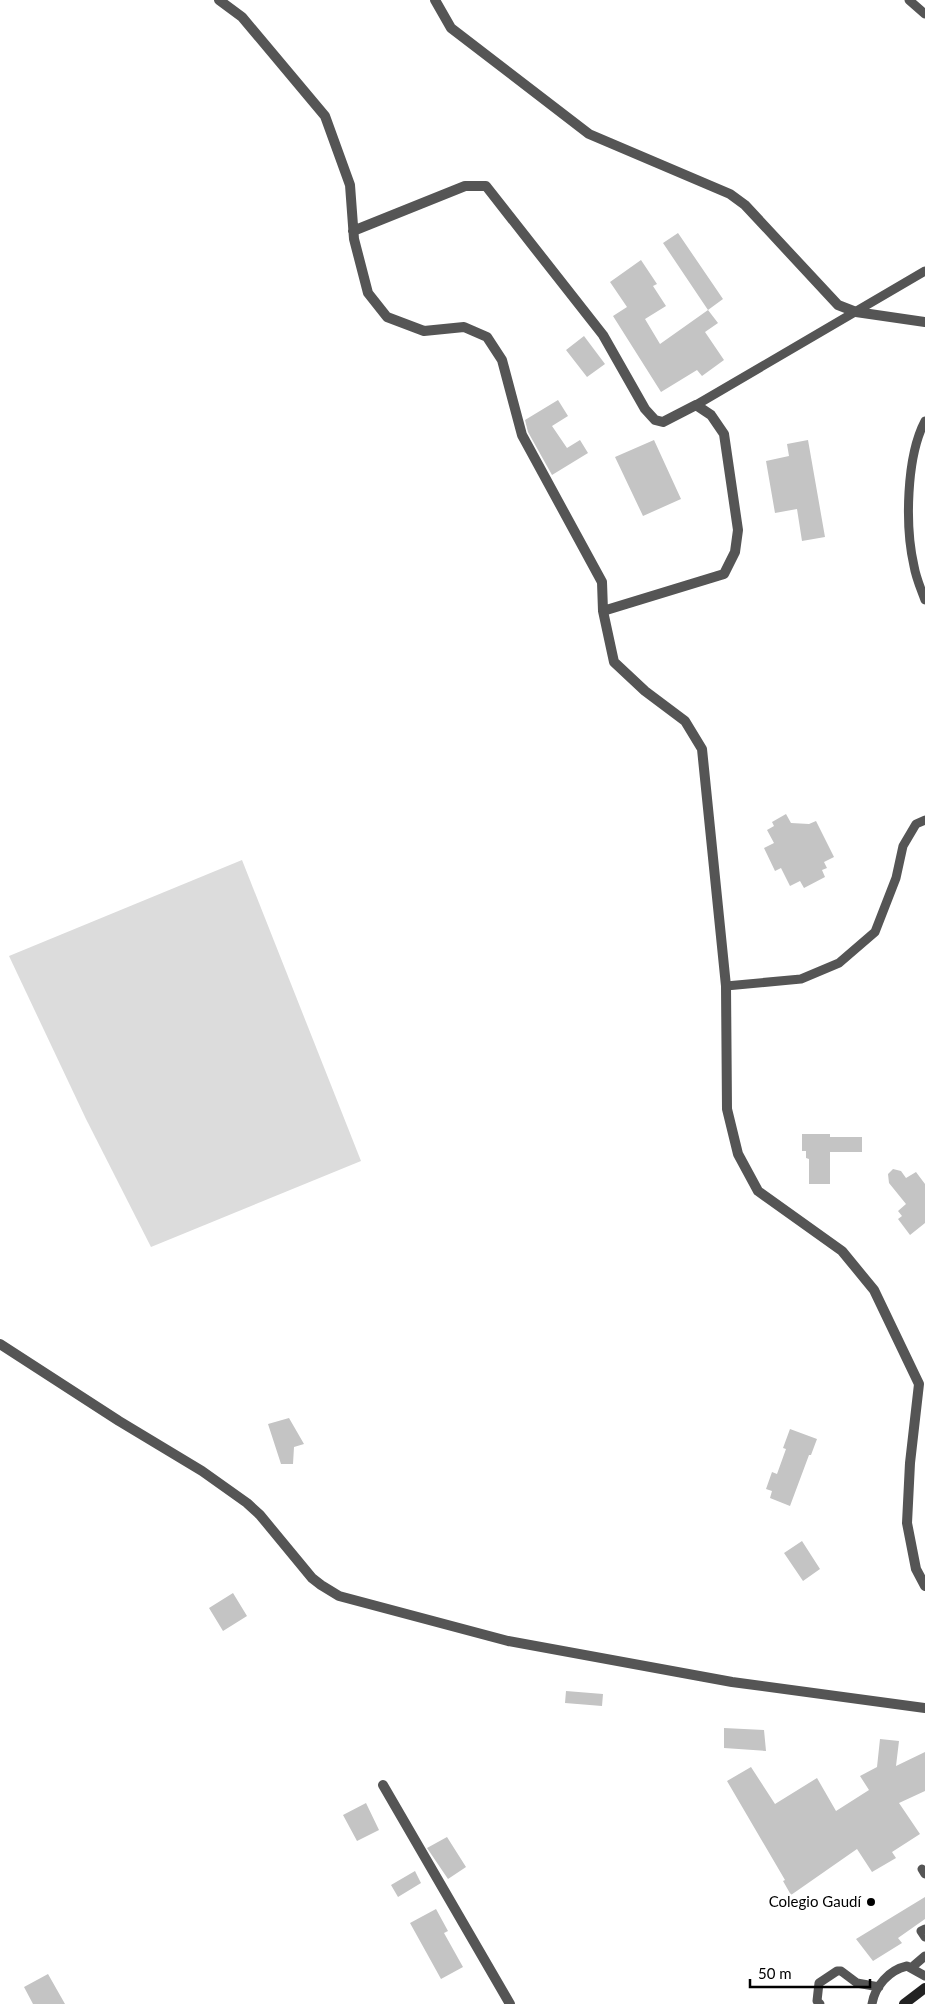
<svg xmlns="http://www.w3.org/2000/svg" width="925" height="2004" font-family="Lato,sans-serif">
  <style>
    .green { fill: #dcdcdc }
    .building { fill: #c4c4c4 }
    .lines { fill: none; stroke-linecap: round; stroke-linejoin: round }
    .service { stroke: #555; stroke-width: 9 }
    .minor { stroke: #555; stroke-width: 10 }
    .secondary { stroke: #222; stroke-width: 10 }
    .poi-dot { fill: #000; stroke: #fff; stroke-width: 2 }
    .labels { text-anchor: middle; stroke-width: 5; stroke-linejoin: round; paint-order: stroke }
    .poi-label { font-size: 15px; fill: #000; stroke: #fff; text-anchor: end }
  </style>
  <rect width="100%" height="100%" fill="#fff"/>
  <path class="green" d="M 242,860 L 361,1161 L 151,1247 L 86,1119 L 9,956 Z"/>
  <path class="building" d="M 678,233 L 723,299 L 708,310 L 663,243 Z
    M 641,260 L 657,284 L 653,286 L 666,306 L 645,319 L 660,344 L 708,310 L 718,323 L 705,332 L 724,360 L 702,376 L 697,370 L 661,392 L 613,316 L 627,307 L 610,282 Z
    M 584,336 L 605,364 L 587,377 L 566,350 Z
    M 558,400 L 568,416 L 552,426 L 567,448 L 580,440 L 588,453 L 552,475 L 528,432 L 525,420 Z
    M 654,440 L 681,499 L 643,516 L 615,457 Z
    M 808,440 L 825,537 L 802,541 L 797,509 L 775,513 L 766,461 L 789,456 L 787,444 Z
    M 786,814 L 791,823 L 809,824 L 816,821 L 834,857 L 824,862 L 827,868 L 822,870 L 825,877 L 804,888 L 800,881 L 790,886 L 781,868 L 775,871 L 764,848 L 774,843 L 767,830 L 774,826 L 772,822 Z
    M 802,1134 L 830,1134 L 830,1137 L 862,1137 L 862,1152 L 830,1152 L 830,1184 L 809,1184 L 809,1159 L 806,1158 L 806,1151 L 802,1151 Z
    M 893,1169 L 901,1171 L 906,1178 L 916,1172 L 925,1184 L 925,1223 L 910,1235 L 898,1219 L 902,1216 L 898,1211 L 906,1204 L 889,1183 L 888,1174 Z
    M 289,1418 L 304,1444 L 294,1447 L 293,1464 L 281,1464 L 268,1424 Z
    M 790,1429 L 817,1439 L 811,1455 L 809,1455 L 790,1506 L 770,1498 L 772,1491 L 766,1489 L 772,1472 L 777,1474 L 786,1449 L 783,1448 Z
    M 802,1541 L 820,1569 L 803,1581 L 784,1553 Z
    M 233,1593 L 247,1616 L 223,1631 L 209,1608 Z
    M 566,1691 L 603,1694 L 602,1706 L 565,1703 Z
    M 724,1728 L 764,1730 L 766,1751 L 724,1748 Z
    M 880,1739 L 899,1741 L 896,1766 L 925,1752 L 925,1791 L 899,1803 L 920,1834 L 892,1852 L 896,1858 L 872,1872 L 857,1849 L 791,1895 L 783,1881 L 785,1880 L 727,1781 L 751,1767 L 775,1804 L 817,1778 L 836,1811 L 869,1790 L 860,1776 L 877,1767 Z
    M 366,1803 L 379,1830 L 357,1841 L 343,1815 Z
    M 447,1837 L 466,1867 L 448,1879 L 427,1848 Z
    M 415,1871 L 421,1883 L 398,1897 L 391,1885 Z
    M 925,1897 L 925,1919 L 898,1938 L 902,1943 L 873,1961 L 856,1939 Z
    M 436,1909 L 448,1931 L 444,1933 L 463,1967 L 441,1979 L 410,1923 Z
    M 48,1974 L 65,2004 L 33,2004 L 24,1987 Z"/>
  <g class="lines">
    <path class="service" d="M 909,0 L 925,14
      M 696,405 L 925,271
      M 925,421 C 906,457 905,527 914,566 C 916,578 921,589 925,600
      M 726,986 L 801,979 L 839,963 L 875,932 L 896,878 L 903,846 L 916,824 L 925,820
      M 922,1869 L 925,1874
      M 925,1929 L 921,1931 L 925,1937
      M 911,1968 L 925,1956
      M 820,2004 L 817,2001 L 819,1983 L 837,1971 L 841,1971 L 857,1983 L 879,1987
      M 872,2004 C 875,1986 889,1970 907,1966 L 925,1976"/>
    <path class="minor" d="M 219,0 L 242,17 L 325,116 L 350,185 L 354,239 L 368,293 L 387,317 L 424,331 L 464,327 L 487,337 L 502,360 L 522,435 L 602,582 L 603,611 L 614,662 L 645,691 L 685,721 L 702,749 L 726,986 L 727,1109 L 738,1154 L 758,1191 L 842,1251 L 874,1290 L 919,1384 L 910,1463 L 907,1523 L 916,1569 L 925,1586
      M 435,0 L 451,28 L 589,134 L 730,194 L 745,205 L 838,305 L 856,312 L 925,322
      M 353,231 L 465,186 L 486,186 L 603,335 L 645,409 L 655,420 L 663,422 L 696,405 L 711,415 L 724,434 L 738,530 L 735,552 L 724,574 L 603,611
      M 0,1344 L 119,1421 L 202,1471 L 247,1503 L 260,1515 L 312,1578 L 321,1585 L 339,1596 L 508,1641 L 732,1682 L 925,1708
      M 383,1785 L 510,2004"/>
    <path class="secondary" d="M 904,2004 L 925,1988"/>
  </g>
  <circle class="poi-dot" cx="871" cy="1902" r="5"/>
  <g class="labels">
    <g class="poi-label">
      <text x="861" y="1907">Colegio Gaudí</text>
    </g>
  </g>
  <path d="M750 1979v8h120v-8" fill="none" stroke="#000000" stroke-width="2.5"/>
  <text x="758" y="1979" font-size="15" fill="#000000" stroke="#ffffff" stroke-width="4" paint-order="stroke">50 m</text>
</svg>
